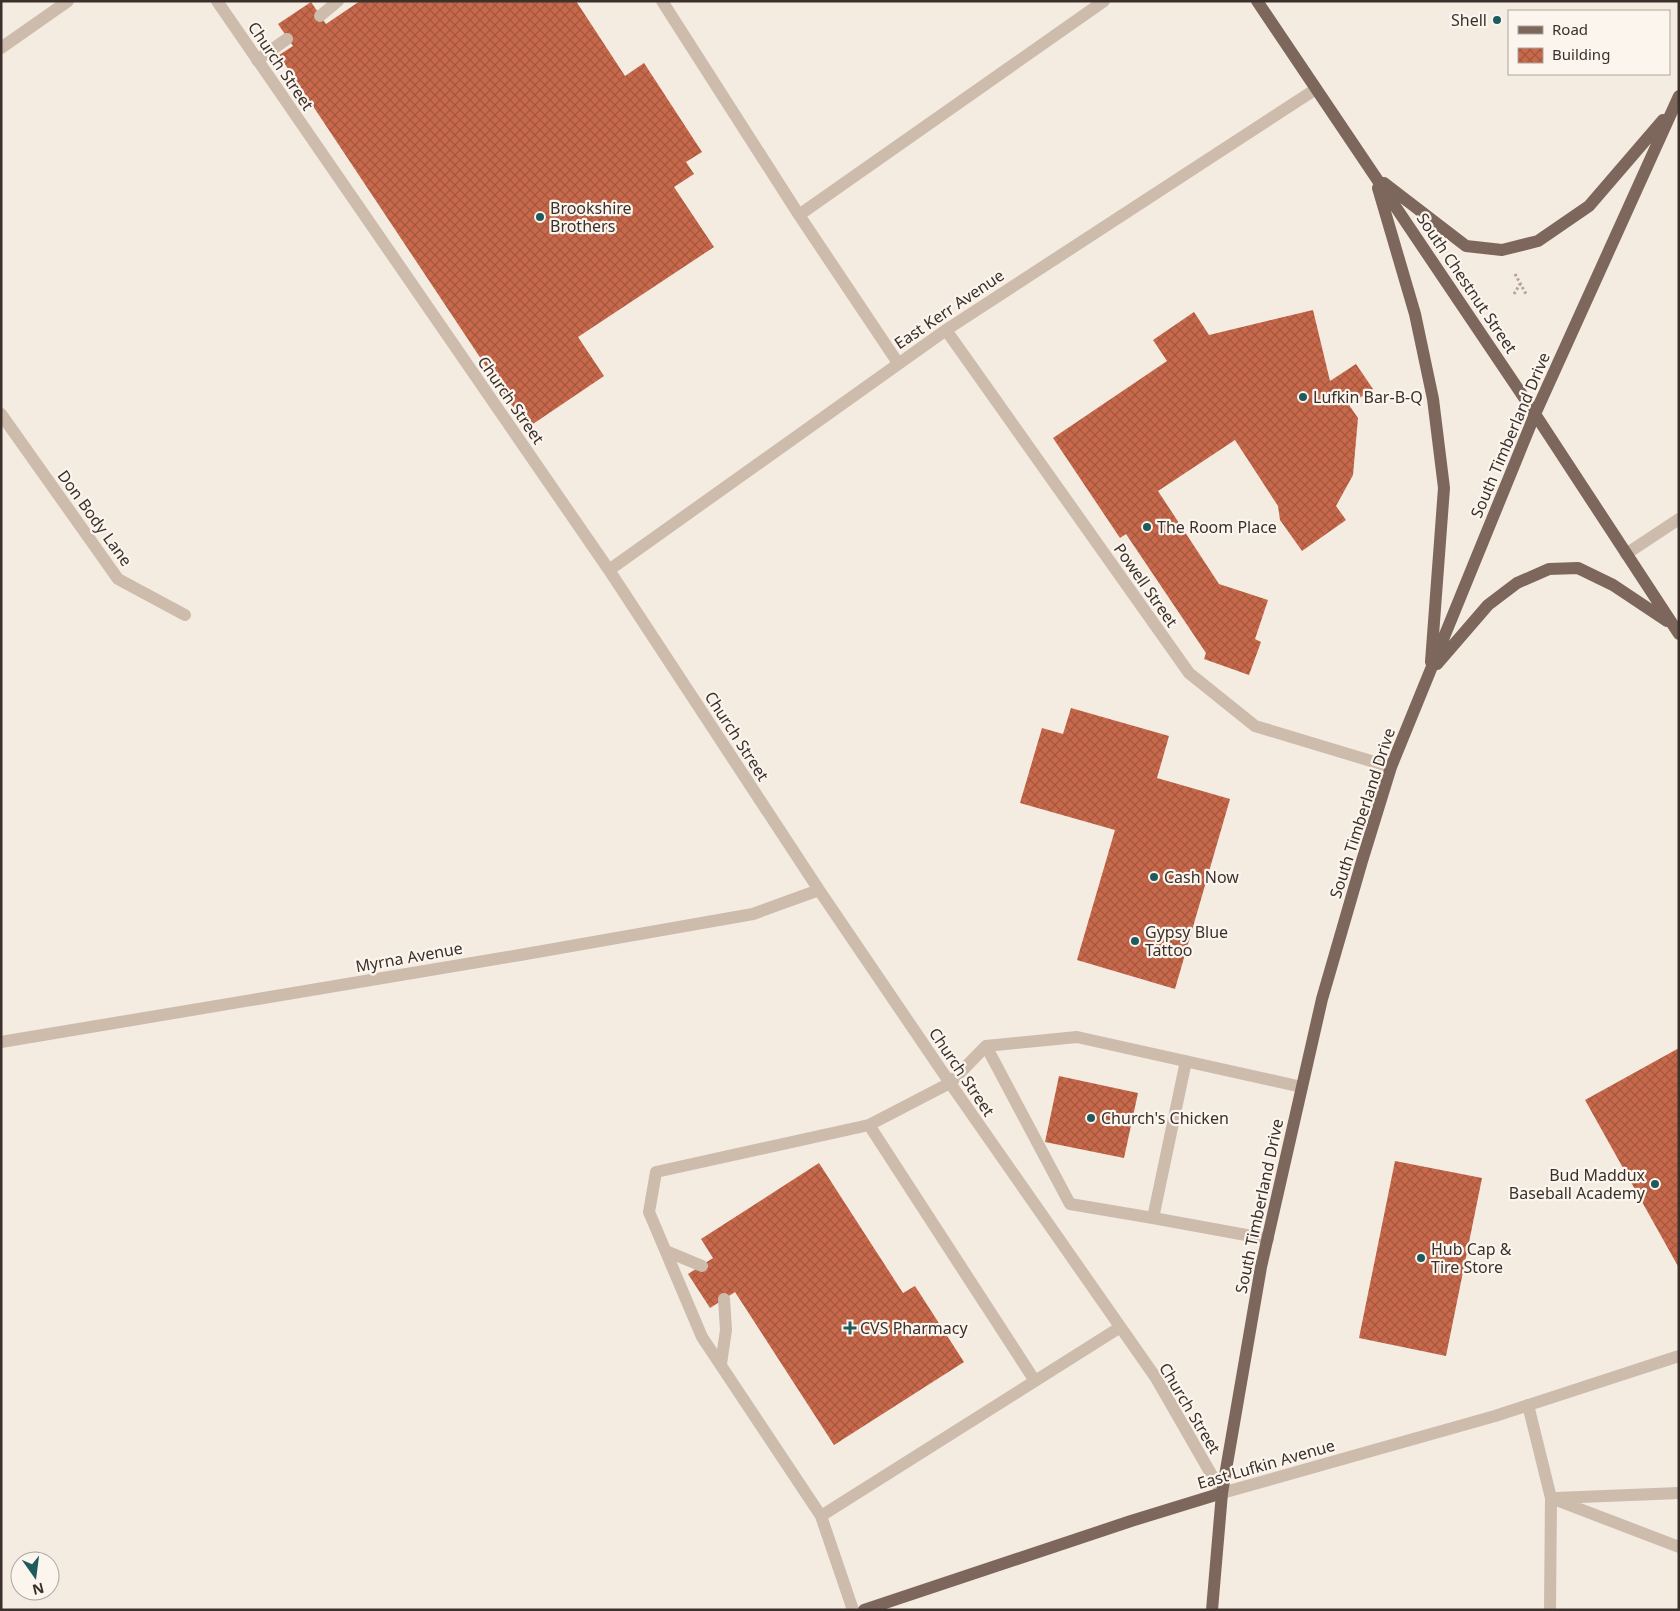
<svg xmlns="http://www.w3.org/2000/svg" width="1680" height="1611" font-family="'Noto Sans',sans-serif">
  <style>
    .building { fill: url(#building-cross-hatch) }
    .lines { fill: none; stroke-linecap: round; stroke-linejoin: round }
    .path { stroke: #b9a596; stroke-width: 3; stroke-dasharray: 2.5 2.5; stroke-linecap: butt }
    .service { stroke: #cdbbac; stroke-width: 12 }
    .minor { stroke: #cdbbac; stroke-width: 12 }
    .tertiary { stroke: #cdbbac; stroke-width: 12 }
    .primary { stroke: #7d675c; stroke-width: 12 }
    .poi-dot { fill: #1f5a5e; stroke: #fbf5ee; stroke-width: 2 }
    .labels { text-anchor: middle; stroke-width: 4.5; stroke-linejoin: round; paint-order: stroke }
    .poi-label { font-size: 16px; fill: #3b302b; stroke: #fbf5ee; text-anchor: start }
    .street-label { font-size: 16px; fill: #3b302b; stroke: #fbf5ee }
  </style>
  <defs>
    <pattern id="building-cross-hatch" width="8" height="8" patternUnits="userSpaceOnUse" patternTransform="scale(1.25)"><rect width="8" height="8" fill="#c8694b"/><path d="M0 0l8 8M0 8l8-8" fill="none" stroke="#a4573f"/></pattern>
  </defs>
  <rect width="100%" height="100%" fill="#f4ebe1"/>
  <path class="building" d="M 360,1 L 576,1 L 625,76 L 644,63 L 702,152 L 686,162 L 694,174 L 674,187 L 714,247 L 578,337 L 604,376 L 527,428 L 279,55 L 293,46 L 278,24 L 311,2 L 326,24 Z
    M 1313,310 L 1330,381 L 1356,364 L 1373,389 L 1349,405 L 1358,418 L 1353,475 L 1336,506 L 1346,520 L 1302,551 L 1280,520 L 1278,506 L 1235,440 L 1158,491 L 1219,584 L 1268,600 L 1255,639 L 1261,642 L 1249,675 L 1204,659 L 1206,653 L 1126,534 L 1120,538 L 1053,438 L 1167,361 L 1153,340 L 1194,312 L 1209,335 Z
    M 1071,708 L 1169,736 L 1157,778 L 1230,799 L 1175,989 L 1077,960 L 1115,830 L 1020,803 L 1042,728 L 1063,734 Z
    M 1679,1048 L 1679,1268 L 1585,1100 Z
    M 1059,1076 L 1138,1093 L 1124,1158 L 1045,1142 Z
    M 1395,1161 L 1482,1178 L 1446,1356 L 1359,1338 Z
    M 819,1163 L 903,1293 L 915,1286 L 964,1362 L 834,1445 L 735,1292 L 710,1308 L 688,1274 L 713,1258 L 701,1239 Z"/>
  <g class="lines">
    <path class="path" d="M 1515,274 L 1526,294
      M 1514,294 L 1520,284"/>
    <path class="service" d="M 662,1 L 799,215 L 1104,1
      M 320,16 L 338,1
      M 257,60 L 287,39
      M 799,215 L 898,363
      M 986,1046 L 1070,1204 L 1153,1218
      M 1186,1061 L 1153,1218 L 1268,1239
      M 869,1125 L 950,1083 L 986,1046 L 1077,1037 L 1302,1087
      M 666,1251 L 702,1266
      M 721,1364 L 726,1330 L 724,1299
      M 1528,1405 L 1551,1498 L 1550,1610
      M 1551,1498 L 1679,1547
      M 1556,1498 L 1679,1493
      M 821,1516 L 1035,1381
      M 853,1610 L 821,1516 L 702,1337 L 649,1212 L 656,1172 L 869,1125 L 1035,1381 L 1119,1328"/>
    <path class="minor" d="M 217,1 L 609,570 L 819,890 L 950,1083 L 1156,1378 L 1222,1493
      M 1,48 L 68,1
      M 946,330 L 1189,673 L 1255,726 L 1391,767
      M 1,414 L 118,579 L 185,615
      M 1626,554 L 1679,519
      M 609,570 L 946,330 L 1316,89
      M 1,1042 L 520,955 L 753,914 L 819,890"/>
    <path class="tertiary" d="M 1222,1493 L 1495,1416 L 1679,1356"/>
    <path class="primary" d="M 1257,1 L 1535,414 L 1679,634
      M 1384,183 L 1466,246 L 1502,250 L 1538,241 L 1589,206 L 1663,120
      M 1378,188 L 1415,314 L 1433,399 L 1444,488 L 1431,662
      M 1437,664 L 1488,605 L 1517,583 L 1549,569 L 1578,568 L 1613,585 L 1667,621
      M 864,1610 L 1131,1521 L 1222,1493
      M 1212,1610 L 1222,1493 L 1261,1267 L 1322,999 L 1362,861 L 1391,767 L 1535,414 L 1679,96"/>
  </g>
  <g class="poi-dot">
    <circle cx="1497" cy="20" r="5"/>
    <circle cx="540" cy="217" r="5"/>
    <circle cx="1303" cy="397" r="5"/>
    <circle cx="1147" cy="527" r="5"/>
    <circle cx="1154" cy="877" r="5"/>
    <circle cx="1135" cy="941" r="5"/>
    <circle cx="1091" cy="1118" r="5"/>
    <circle cx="1655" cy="1184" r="5"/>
    <circle cx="1421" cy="1258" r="5"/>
    <path d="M847.5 1320.5h5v5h5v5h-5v5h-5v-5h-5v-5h5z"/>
  </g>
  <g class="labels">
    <g class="poi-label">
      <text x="1487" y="26" text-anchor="end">Shell</text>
      <text x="550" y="214">Brookshire<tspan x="550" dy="18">Brothers</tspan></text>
      <text x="1313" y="403">Lufkin Bar-B-Q</text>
      <text x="1157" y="533">The Room Place</text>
      <text x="1164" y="883">Cash Now</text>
      <text x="1145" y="938">Gypsy Blue<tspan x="1145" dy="18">Tattoo</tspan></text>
      <text x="1101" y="1124">Church's Chicken</text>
      <text x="1645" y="1181" text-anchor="end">Bud Maddux<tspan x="1645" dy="18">Baseball Academy</tspan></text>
      <text x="1431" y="1255">Hub Cap &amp;<tspan x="1431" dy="18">Tire Store</tspan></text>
      <text x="860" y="1334">CVS Pharmacy</text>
    </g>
    <g class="street-label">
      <text transform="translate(281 66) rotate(56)" y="6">Church Street</text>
      <text transform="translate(1467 283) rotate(56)" y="6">South Chestnut Street</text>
      <text transform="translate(949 309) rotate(-34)" y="6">East Kerr Avenue</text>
      <text transform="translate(511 400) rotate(55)" y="6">Church Street</text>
      <text transform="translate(1510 435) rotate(-67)" y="6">South Timberland Drive</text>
      <text transform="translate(95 518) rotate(54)" y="6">Don Body Lane</text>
      <text transform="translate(1146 585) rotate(55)" y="6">Powell Street</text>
      <text transform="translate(737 736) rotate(57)" y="6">Church Street</text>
      <text transform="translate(1362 813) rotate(-72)" y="6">South Timberland Drive</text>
      <text transform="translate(409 957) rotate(-10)" y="6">Myrna Avenue</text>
      <text transform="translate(962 1072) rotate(56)" y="6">Church Street</text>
      <text transform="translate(1259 1206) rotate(-78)" y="6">South Timberland Drive</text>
      <text transform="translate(1190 1408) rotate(59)" y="6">Church Street</text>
      <text transform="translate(1266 1464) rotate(-16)" y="6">East Lufkin Avenue</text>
    </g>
  </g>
  <rect width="1680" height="1611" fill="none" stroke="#3b302b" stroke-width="5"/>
  <rect x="1508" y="10" width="162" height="65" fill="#fbf5ee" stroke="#aea6a0"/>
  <rect x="1518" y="26" width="25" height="8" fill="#7d675c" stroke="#aea6a0"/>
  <text x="1552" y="35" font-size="15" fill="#3b302b">Road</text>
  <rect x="1518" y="48" width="25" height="15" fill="url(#building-cross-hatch)" stroke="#aea6a0"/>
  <text x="1552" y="60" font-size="15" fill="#3b302b">Building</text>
  <g transform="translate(35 1576) rotate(166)"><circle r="24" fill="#fbf5ee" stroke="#aea6a0"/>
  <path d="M0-4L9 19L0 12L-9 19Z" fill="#1f5a5e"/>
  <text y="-8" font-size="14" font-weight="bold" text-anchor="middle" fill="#3b302b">N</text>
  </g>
</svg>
